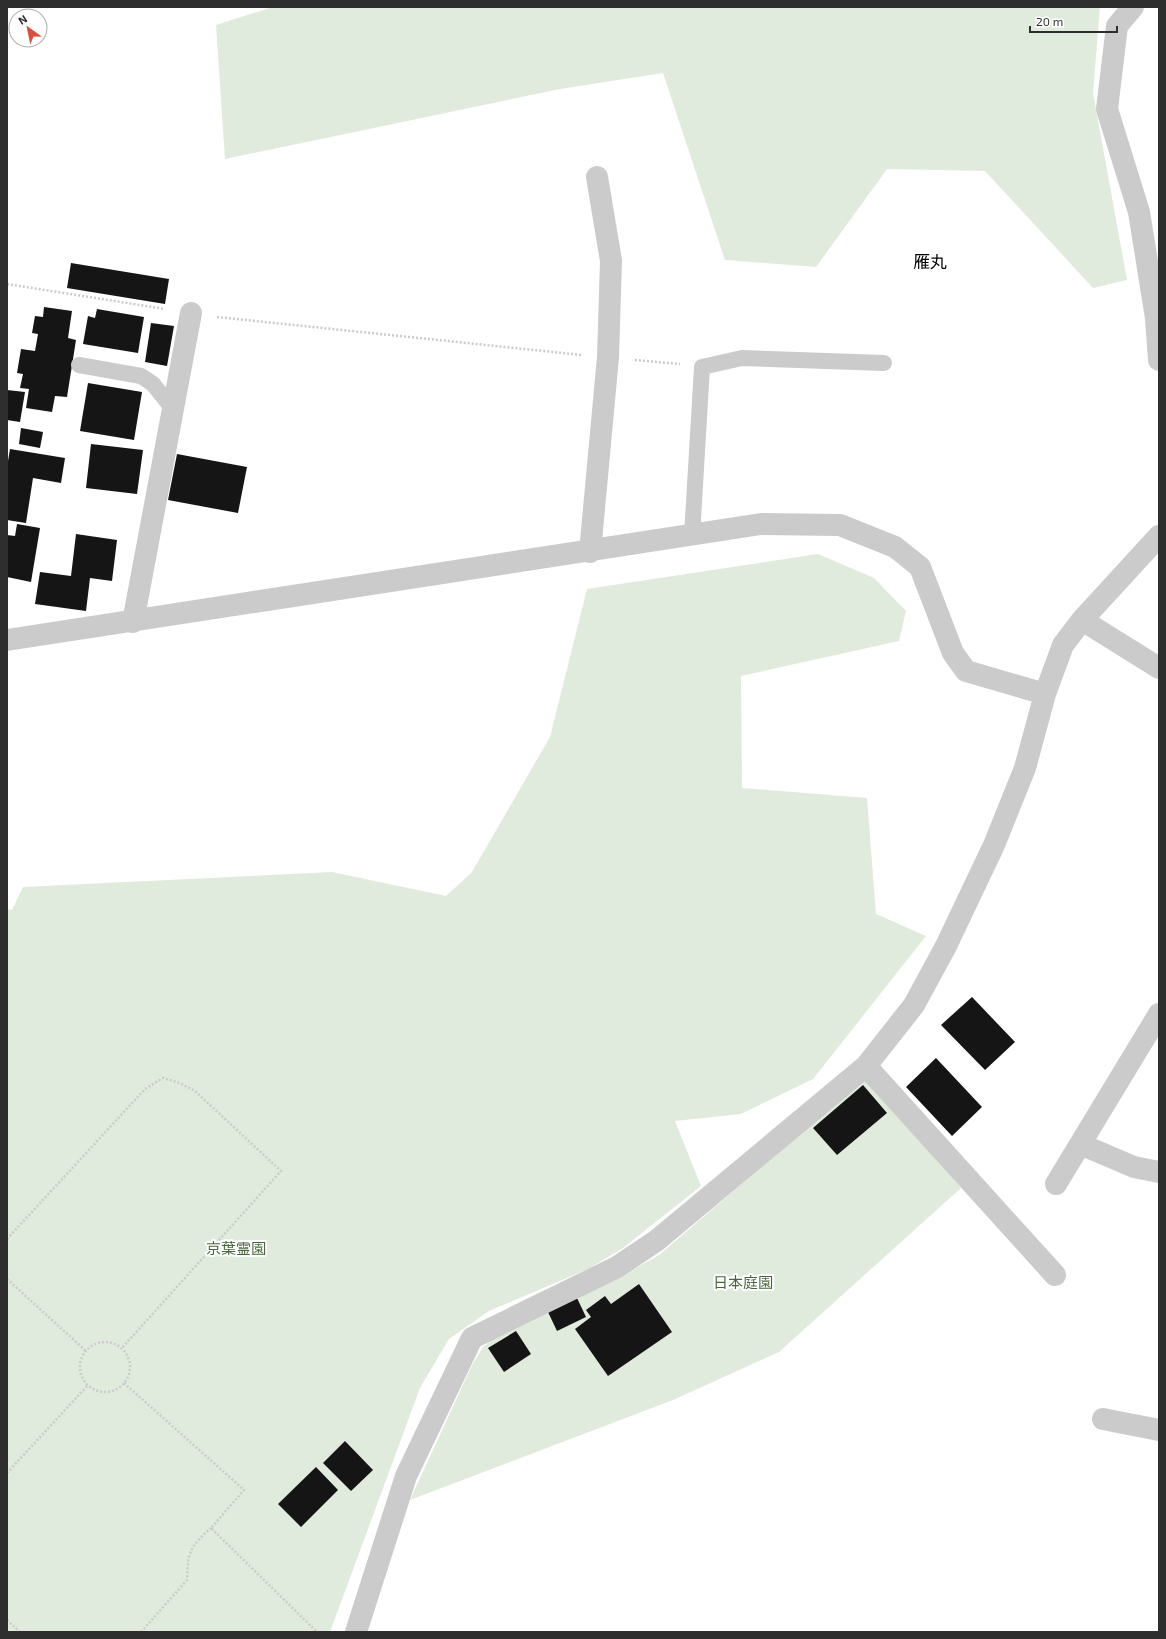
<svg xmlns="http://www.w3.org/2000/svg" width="1166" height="1639" font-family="'Exo 2','Noto Sans JP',sans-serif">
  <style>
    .green { fill: #e1ebdd }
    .building { fill: #151515 }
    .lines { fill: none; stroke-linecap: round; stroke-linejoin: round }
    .path { stroke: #cbcbcb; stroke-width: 2.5; stroke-dasharray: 2 2; stroke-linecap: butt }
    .service { stroke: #cbcbcb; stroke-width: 16 }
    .minor { stroke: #cbcbcb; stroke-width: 22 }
    .labels { text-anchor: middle; stroke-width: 4; stroke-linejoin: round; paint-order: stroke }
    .park-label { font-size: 15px; fill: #49673e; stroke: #fff }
    .quarter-label { font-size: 17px; fill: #000; stroke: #fff }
  </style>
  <rect width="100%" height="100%" fill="#fff"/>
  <path class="green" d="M 273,7 L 1100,7 L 1093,93 L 1127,280 L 1093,288 L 985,171 L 887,169 L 816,267 L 725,260 L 663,73 L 560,89 L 225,159 L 216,25 Z
    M 818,554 L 874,578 L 906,611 L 899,641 L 741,676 L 742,788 L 867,798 L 876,914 L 926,936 L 813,1079 L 741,1114 L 675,1121 L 701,1186 L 623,1248 L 588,1269 L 489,1311 L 449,1339 L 420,1388 L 330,1632 L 7,1632 L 7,909 L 12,910 L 23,887 L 332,872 L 446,896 L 472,872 L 550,737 L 587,589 Z
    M 866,1077 L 961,1188 L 779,1352 L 673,1400 L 410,1500 L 472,1365 L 483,1347 L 507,1328 L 625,1274 L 659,1255 Z"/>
  <path class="building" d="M 71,263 L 169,279 L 165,304 L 67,288 Z
    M 44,307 L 72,311 L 68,338 L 76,340 L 67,397 L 55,396 L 52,412 L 26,408 L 29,389 L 20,388 L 23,374 L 17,373 L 21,349 L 35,351 L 38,334 L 32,333 L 35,316 L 43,317 Z
    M 97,309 L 144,317 L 138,353 L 83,344 L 88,316 L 95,318 Z
    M 151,323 L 174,326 L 167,366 L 145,362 Z
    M 88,383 L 142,392 L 134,440 L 80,431 Z
    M 7,390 L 25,392 L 20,422 L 7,420 Z
    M 21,428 L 43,432 L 40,448 L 19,444 Z
    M 91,444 L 143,450 L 137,494 L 86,488 Z
    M 10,449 L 65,458 L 61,483 L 33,478 L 26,523 L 7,520 L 7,467 Z
    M 177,454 L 247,467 L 238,513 L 168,500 Z
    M 17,524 L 40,528 L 31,582 L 7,577 L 7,535 L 15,536 Z
    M 76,534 L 117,540 L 112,581 L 90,578 L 86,611 L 35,604 L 40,572 L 71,576 Z
    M 972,997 L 1015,1042 L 985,1070 L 941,1025 Z
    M 936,1058 L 982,1107 L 952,1136 L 906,1087 Z
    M 863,1085 L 887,1113 L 837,1155 L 813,1128 Z
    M 639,1284 L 672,1332 L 608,1376 L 575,1329 L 591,1317 L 586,1310 L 605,1296 L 611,1304 Z
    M 577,1298 L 586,1317 L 557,1331 L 548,1312 Z
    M 516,1331 L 531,1354 L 504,1372 L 488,1348 Z
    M 345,1441 L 373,1470 L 351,1491 L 323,1463 Z
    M 316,1467 L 338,1490 L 301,1527 L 278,1504 Z"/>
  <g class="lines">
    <path class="path" d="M 7,284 L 165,309
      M 217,317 L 582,355
      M 635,360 L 680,364
      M 7,1239 L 145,1089 L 163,1078 L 180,1083 L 195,1091 L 281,1171 L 122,1348
      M 7,1279 L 86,1351
      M80 1367a25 25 0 1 1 50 0a25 25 0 1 1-50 0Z
      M 124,1383 L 244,1490 L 211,1528 L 317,1632
      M 7,1473 L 88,1385
      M 7,1620 L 20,1632
      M 141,1632 L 187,1580 C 188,1553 189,1547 211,1528"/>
    <path class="service" d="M 79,365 L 141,376 L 153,384 L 173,409
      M 692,536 L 702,367 L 742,358 L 884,363"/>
    <path class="minor" d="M 1133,7 L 1117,26 L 1107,109 L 1139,212 L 1156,318 L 1159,360
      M 590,552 L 608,357 L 611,261 L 597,177
      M 1082,620 L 1159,668
      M 133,622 L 191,313
      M 7,640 L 761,524 L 840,525 L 895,547 L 920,567 L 953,653 L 966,671 L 1045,694
      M 866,1066 L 1055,1275
      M 1080,1144 L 1134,1167 L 1159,1172
      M 1056,1184 L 1159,1014
      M 1103,1419 L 1159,1430
      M 356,1632 L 406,1476 L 472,1338 L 617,1267 L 656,1241 L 866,1066 L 914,1005 L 946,946 L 994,845 L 1025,768 L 1045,694 L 1063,645 L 1082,620 L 1159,536"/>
  </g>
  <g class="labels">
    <g class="park-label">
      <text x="236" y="1254">京葉霊園</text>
      <text x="743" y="1288">日本庭園</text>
    </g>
    <g class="quarter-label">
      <text x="930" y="268">雁丸</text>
    </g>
  </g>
  <rect width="1166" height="1639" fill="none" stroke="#2e2e2e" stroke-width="16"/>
  <g transform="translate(28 28) rotate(327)"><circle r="19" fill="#ffffff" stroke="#ababab"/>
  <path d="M0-3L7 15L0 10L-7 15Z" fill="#da4f3b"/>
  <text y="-6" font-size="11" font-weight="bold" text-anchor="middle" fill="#2e2e2e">N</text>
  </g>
  <path d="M1030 26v6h87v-6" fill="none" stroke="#2e2e2e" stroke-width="2"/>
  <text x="1036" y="26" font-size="12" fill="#2e2e2e" stroke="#ffffff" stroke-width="3" paint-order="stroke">20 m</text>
</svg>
